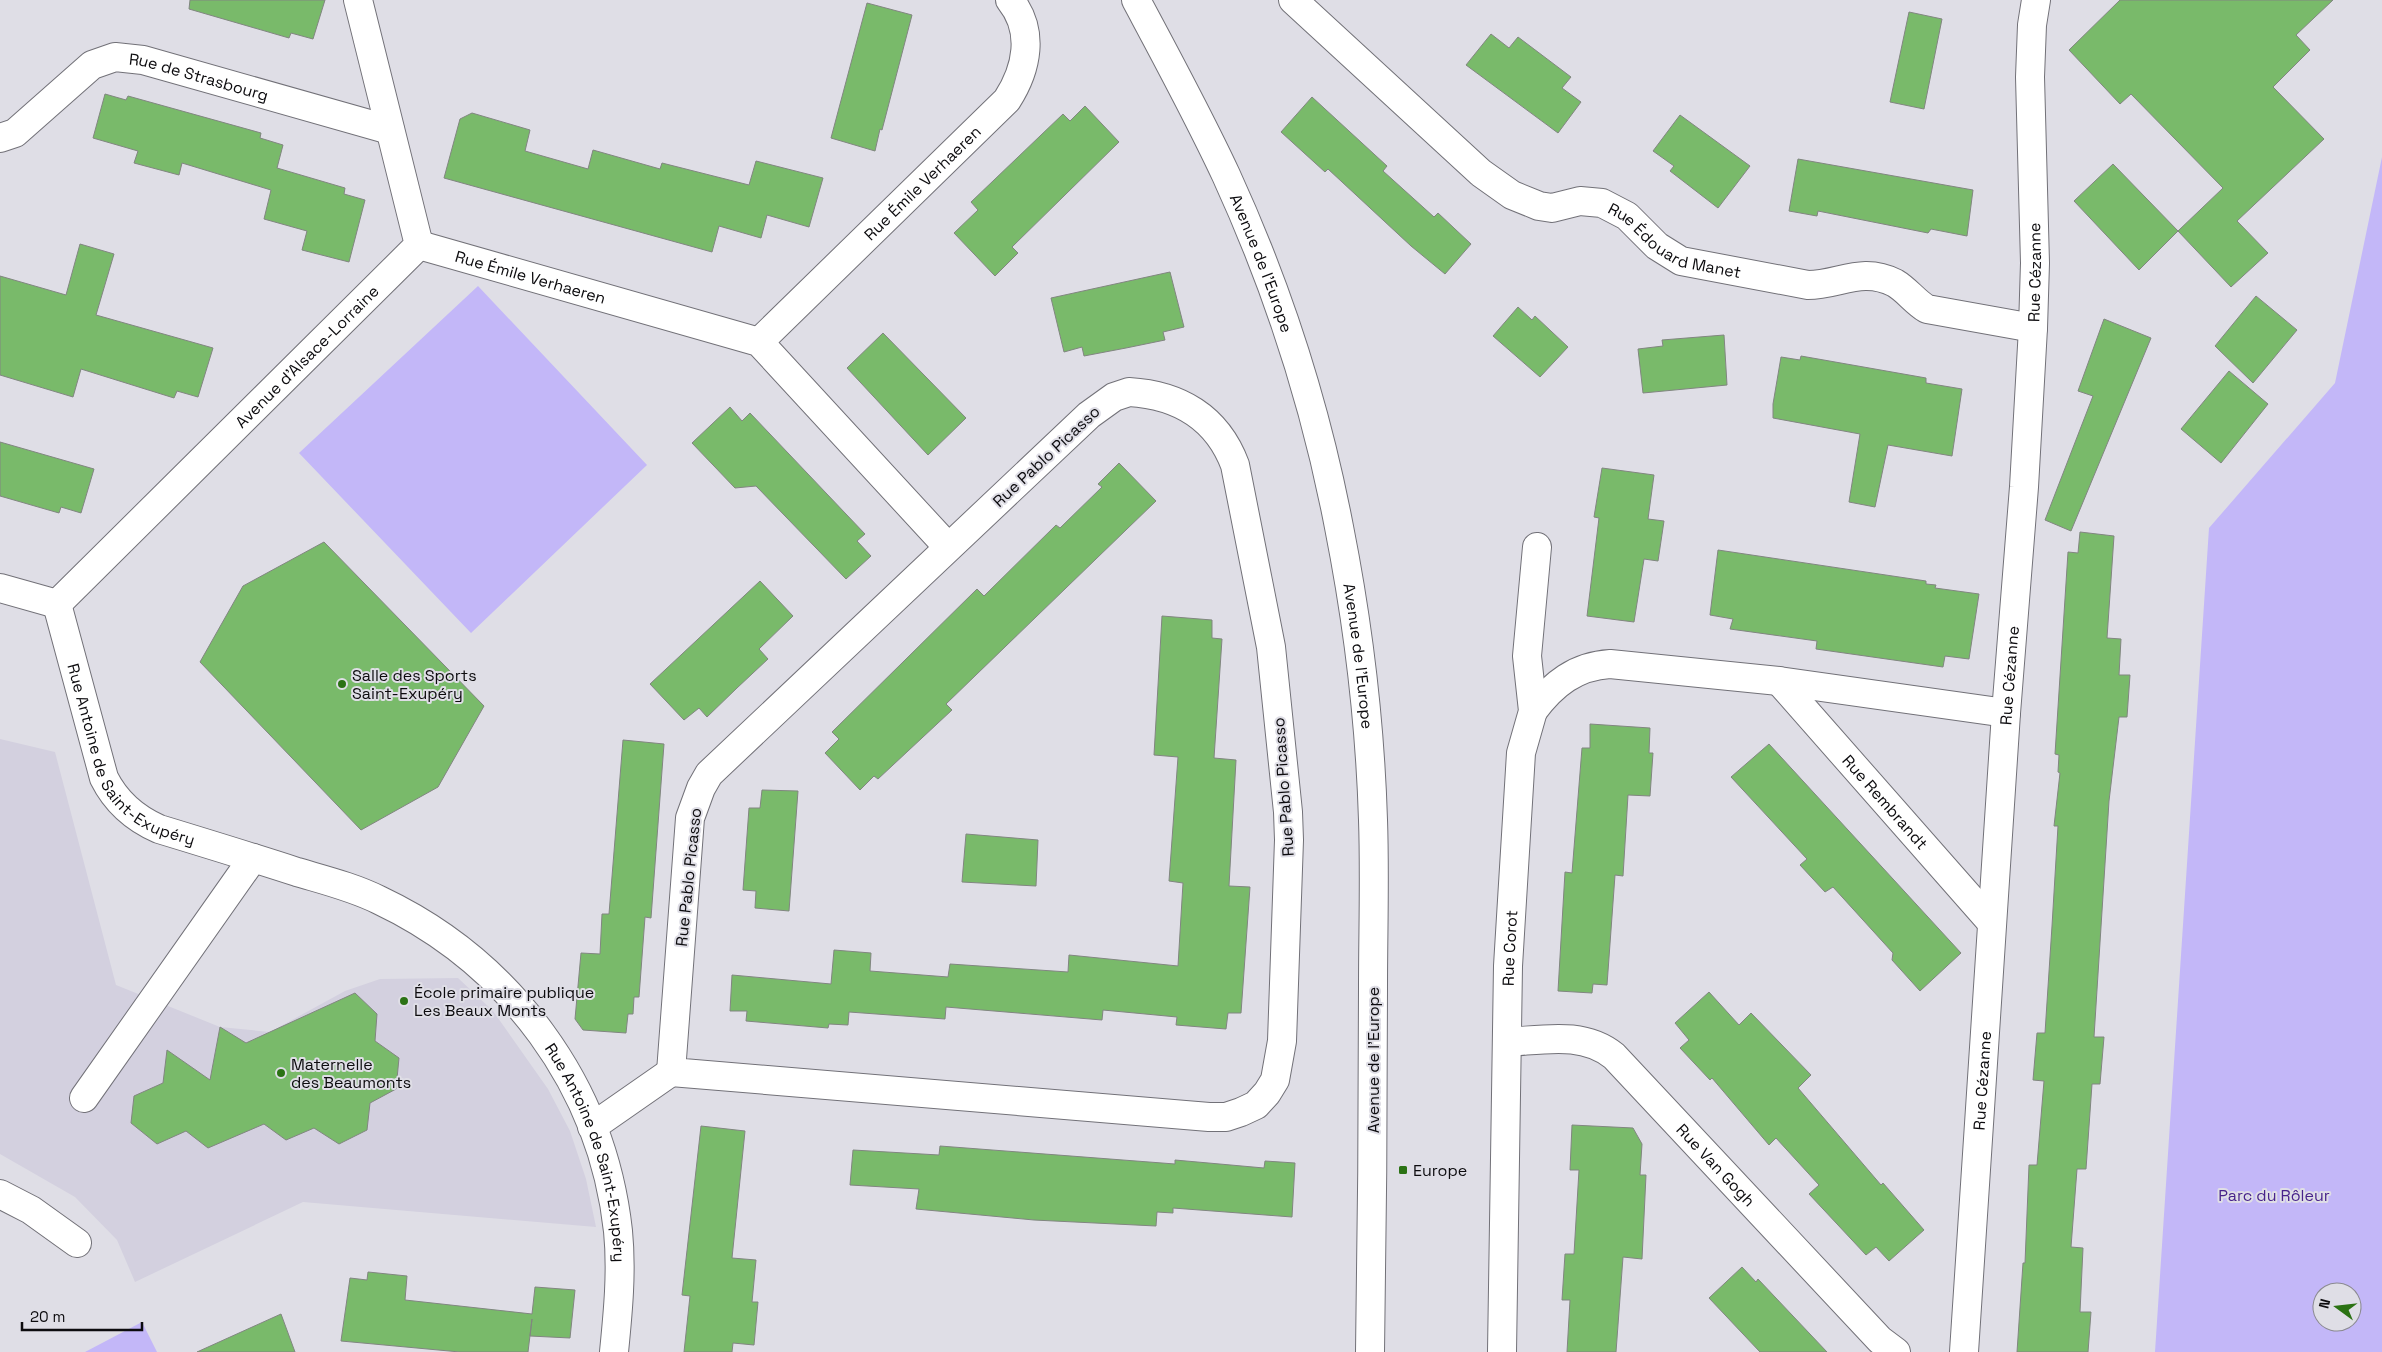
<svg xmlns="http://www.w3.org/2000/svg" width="2382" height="1352" font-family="'Space Grotesk',sans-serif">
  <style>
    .built { fill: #d3d0df }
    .green { fill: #c3b7f8; fill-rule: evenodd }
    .building { fill: #79ba6a; stroke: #818680 }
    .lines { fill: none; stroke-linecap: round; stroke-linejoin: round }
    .minor-casing { stroke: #727178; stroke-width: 30 }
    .tertiary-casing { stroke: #727178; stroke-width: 30 }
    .minor { stroke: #fff; stroke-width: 28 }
    .tertiary { stroke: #fff; stroke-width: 28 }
    .poi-dot { fill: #2b7214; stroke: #dfdee6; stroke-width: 2 }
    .labels { text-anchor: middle; stroke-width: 4; stroke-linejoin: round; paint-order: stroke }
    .street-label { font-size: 16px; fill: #0c0b0e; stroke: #dfdee6 }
    .poi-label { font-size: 16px; fill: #0c0b0e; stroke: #dfdee6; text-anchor: start }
    .park-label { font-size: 16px; fill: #48238b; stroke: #dfdee6 }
  </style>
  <rect width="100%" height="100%" fill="#dfdee6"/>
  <path class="built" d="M 0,739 L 55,752 L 116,985 L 220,1027 L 270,1032 L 345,991 L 380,979 L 458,978 L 493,1011 L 548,1089 L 570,1131 L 586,1179 L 596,1227 L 303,1202 L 135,1282 L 117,1240 L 75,1197 L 0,1154 Z"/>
  <path class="green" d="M 2382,157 L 2382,1352 L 2155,1352 L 2209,528 L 2335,383 ZM 2322,1292 L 2352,1292 L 2352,1322 L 2322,1322 Z
    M 478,286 L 647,465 L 471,633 L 299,453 Z
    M 142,1322 L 157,1352 L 85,1352 Z"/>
  <path class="building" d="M 190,0 L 325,0 L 313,39 L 291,33 L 289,38 L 189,9 Z
    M 2120,0 L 2333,0 L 2296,35 L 2310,50 L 2273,87 L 2324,139 L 2237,221 L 2268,253 L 2231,287 L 2178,231 L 2223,188 L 2131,94 L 2120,104 L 2069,50 Z
    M 867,3 L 912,15 L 882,130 L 880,129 L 875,151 L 831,138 Z
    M 1909,12 L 1942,19 L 1924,109 L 1890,102 Z
    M 1491,34 L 1509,48 L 1518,37 L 1571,77 L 1562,88 L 1581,102 L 1558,133 L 1466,65 Z
    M 105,94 L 126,100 L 128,96 L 261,133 L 260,138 L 283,145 L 277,168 L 345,188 L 344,194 L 365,200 L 349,262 L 302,250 L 307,231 L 264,219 L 271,190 L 182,163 L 179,175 L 134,163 L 138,151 L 93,138 Z
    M 1312,97 L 1387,166 L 1383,171 L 1434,217 L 1438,213 L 1471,244 L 1445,274 L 1411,246 L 1328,169 L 1325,172 L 1281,132 Z
    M 1085,106 L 1119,142 L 1012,247 L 1018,253 L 995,276 L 954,233 L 978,210 L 971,202 L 1063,114 L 1070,121 Z
    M 472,113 L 530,130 L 525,151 L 588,169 L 593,150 L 660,169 L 662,163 L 749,185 L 756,161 L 823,178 L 809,227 L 767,215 L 761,238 L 719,226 L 712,252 L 444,178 L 460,119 Z
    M 1680,115 L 1750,166 L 1718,208 L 1670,171 L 1674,166 L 1653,151 Z
    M 1798,159 L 1973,190 L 1967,236 L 1931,229 L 1928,233 L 1818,211 L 1817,216 L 1789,211 Z
    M 2113,164 L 2178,231 L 2139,270 L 2074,201 Z
    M 80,244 L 114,254 L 96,315 L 213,348 L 198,397 L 177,391 L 174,398 L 81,369 L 73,397 L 0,375 L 0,276 L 66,295 Z
    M 1170,272 L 1184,327 L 1163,332 L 1165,340 L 1126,348 L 1084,356 L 1082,347 L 1064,352 L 1051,298 Z
    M 2256,296 L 2297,330 L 2253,383 L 2215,346 Z
    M 1518,307 L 1532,320 L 1535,316 L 1568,347 L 1540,377 L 1493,336 Z
    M 2104,319 L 2151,338 L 2071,531 L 2045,520 L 2093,396 L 2078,391 Z
    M 883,333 L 966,418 L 928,455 L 847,368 Z
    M 1724,335 L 1727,385 L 1643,393 L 1638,349 L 1663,346 L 1662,340 Z
    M 1801,356 L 1926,378 L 1926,383 L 1962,389 L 1952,456 L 1888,445 L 1875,507 L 1849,502 L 1860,434 L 1773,418 L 1773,404 L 1781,357 L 1800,360 Z
    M 2229,371 L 2268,404 L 2221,463 L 2181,429 Z
    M 730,407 L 742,421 L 750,413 L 865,534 L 857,541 L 871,556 L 846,579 L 756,486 L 735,488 L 692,443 Z
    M 0,442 L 94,469 L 81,513 L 61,507 L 59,513 L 0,496 Z
    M 1119,463 L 1156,501 L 946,704 L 952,710 L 878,779 L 874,776 L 860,790 L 825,753 L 839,739 L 832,732 L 977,589 L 984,596 L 1056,525 L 1060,528 L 1102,487 L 1098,484 Z
    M 1602,468 L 1654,475 L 1648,519 L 1664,521 L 1658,561 L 1644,559 L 1634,622 L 1587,616 L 1599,518 L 1594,517 Z
    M 2080,532 L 2114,536 L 2107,638 L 2121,639 L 2119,675 L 2130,675 L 2127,717 L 2119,717 L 2109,801 L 2094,1037 L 2104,1037 L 2100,1084 L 2092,1084 L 2086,1169 L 2077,1169 L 2071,1247 L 2083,1248 L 2080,1312 L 2091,1312 L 2088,1352 L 2017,1352 L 2023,1263 L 2025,1263 L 2029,1165 L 2037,1165 L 2044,1081 L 2033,1080 L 2037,1033 L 2045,1033 L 2052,926 L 2058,826 L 2054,826 L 2060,773 L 2058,772 L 2059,755 L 2055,754 L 2068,552 L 2078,553 Z
    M 324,542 L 484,706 L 438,787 L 361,830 L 200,662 L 243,586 Z
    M 1718,550 L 1926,581 L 1926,584 L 1936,585 L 1935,588 L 1979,594 L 1969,659 L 1945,656 L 1943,667 L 1816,649 L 1817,641 L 1730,629 L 1733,619 L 1710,615 Z
    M 760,581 L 793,616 L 759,649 L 768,659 L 737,688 L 707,717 L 699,708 L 684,720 L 650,684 Z
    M 1162,616 L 1212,620 L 1212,638 L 1222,639 L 1214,758 L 1236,760 L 1229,886 L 1250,887 L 1241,1013 L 1228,1013 L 1226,1029 L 1176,1025 L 1177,1017 L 1103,1010 L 1102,1020 L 946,1007 L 945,1019 L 849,1012 L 848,1025 L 829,1024 L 828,1028 L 746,1021 L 747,1011 L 730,1011 L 732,975 L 831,984 L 834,950 L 871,953 L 870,971 L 948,977 L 950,964 L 1068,972 L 1069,955 L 1178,966 L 1183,883 L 1169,881 L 1178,757 L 1154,755 Z
    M 1590,724 L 1650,728 L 1649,753 L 1653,753 L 1650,796 L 1628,795 L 1623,876 L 1615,875 L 1607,985 L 1593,984 L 1592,993 L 1558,991 L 1565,872 L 1572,873 L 1582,748 L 1590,748 Z
    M 623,740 L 664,744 L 651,918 L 645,917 L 639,997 L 634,997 L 633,1014 L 628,1014 L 626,1033 L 583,1030 L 575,1019 L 581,953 L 600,954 L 602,914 L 609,914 Z
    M 1769,744 L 1961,953 L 1920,991 L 1892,960 L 1893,953 L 1833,887 L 1825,892 L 1800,865 L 1807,859 L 1731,777 Z
    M 762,790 L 798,791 L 789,911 L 755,908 L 756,891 L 743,890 L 749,808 L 760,808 Z
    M 966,834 L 1038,840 L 1036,886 L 962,882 Z
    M 1709,992 L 1739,1025 L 1751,1013 L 1811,1075 L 1798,1088 L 1881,1185 L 1883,1183 L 1924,1230 L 1889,1261 L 1876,1247 L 1866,1255 L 1809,1194 L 1819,1185 L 1776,1138 L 1769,1145 L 1712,1078 L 1710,1080 L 1680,1048 L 1689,1040 L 1675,1023 Z
    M 355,993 L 377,1014 L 375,1041 L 399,1058 L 396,1089 L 370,1103 L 367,1130 L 339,1144 L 314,1128 L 286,1140 L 264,1124 L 208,1148 L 186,1131 L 157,1144 L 131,1123 L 134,1096 L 163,1083 L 167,1050 L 210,1080 L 220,1027 L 246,1043 Z
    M 1572,1125 L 1633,1128 L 1642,1144 L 1640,1175 L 1646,1175 L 1642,1259 L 1623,1257 L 1616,1352 L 1567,1352 L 1570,1300 L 1562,1300 L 1565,1254 L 1574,1254 L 1579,1170 L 1570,1170 Z
    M 701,1126 L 745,1131 L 732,1258 L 756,1260 L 752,1302 L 758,1302 L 754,1345 L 733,1343 L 732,1352 L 684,1352 L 690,1296 L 682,1295 Z
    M 940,1146 L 1175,1164 L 1175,1160 L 1264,1168 L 1265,1161 L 1295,1163 L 1292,1217 L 1173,1208 L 1173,1213 L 1157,1212 L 1156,1226 L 1034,1220 L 916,1209 L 919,1189 L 850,1185 L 853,1150 L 939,1155 Z
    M 1742,1267 L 1756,1282 L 1758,1279 L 1827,1352 L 1760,1352 L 1709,1298 Z
    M 368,1272 L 407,1276 L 405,1300 L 532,1314 L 535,1287 L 575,1290 L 570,1338 L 530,1336 L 532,1319 L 528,1352 L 460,1352 L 341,1341 L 350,1278 L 367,1280 Z
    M 281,1314 L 295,1352 L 197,1352 Z"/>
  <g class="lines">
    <g class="minor-casing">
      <g id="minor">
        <path id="s1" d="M 1293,0 L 1481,173 L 1512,195 L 1539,206 L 1552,208 L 1580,201 L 1602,203 L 1627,216 L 1657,246 L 1681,261 L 1808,285 C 1839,285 1862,266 1895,283 C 1907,290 1915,302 1927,309 L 2033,328"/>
        <path id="s2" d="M 0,138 L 15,133 L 92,65 L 115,57 L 143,60 L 390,130"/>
        <path id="s3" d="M 419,245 L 759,342 L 948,547"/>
        <path id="s4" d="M 759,342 L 1007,100 C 1027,69 1035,31 1010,0"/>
        <path d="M 1129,392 C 1179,395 1217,417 1235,465 L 1271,647 L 1288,812 L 1289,840 L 1282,1041 L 1275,1080 L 1267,1093 L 1256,1105 L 1241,1112 L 1226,1117 L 1209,1117 L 671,1072 L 690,818 L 701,788 L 709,774 L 1089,415 L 1114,397 Z"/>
        <path id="s5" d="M 0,588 L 57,604 L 419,245 L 358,0"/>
        <path id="s6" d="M 57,604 L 104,778 C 116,802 134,818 159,829 C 205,843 251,857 297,872 C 324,880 353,887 379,900 C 510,962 602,1085 618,1231 C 622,1271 618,1312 614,1352"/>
        <path id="s7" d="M 1779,681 L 1992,923"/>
        <path d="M 1533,711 C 1553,684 1576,666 1610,664 L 1779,681 L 2006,713"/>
        <path id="s8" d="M 1507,1042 C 1544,1040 1583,1031 1614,1056 L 1880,1340 L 1896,1352"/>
        <path d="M 84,1098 L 253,858"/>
        <path d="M 592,1127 L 671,1072"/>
        <path d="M 0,1194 L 31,1210 L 77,1243"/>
        <path id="s9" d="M 1502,1352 L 1508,966 L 1521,753 L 1533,711 L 1527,656 L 1537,547"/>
        <path id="s10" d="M 1964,1352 L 2006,713 L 2024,487 L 2033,328 L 2035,263 L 2030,77 L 2032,25 L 2036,0"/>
      </g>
    </g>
    <g class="tertiary-casing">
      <g id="tertiary">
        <path id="s11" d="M 1136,0 C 1167,58 1198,115 1226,175 C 1277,286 1316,407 1339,527 C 1358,623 1370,722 1373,820 C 1375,875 1373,932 1373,988 C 1373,1109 1372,1231 1370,1352"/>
      </g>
    </g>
    <use href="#minor" class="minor"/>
    <use href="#tertiary" class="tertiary"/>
  </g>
  <g class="poi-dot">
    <circle cx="342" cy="684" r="5"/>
    <circle cx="404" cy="1001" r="5"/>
    <circle cx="281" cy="1073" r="5"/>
    <rect x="1398" y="1165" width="10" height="10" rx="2.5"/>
  </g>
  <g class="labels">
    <g class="street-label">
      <text dy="6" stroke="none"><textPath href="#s2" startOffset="229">Rue de Strasbourg</textPath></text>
      <text dy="6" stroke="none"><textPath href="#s4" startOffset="228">Rue Émile Verhaeren</textPath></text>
      <text dy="6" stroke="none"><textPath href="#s1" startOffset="471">Rue Édouard Manet</textPath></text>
      <text dy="6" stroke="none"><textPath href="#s11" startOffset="292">Avenue de l'Europe</textPath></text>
      <text dy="6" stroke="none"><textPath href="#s10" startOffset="1082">Rue Cézanne</textPath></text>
      <text dy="6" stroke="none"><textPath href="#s3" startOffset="116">Rue Émile Verhaeren</textPath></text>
      <text dy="6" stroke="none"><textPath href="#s5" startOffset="411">Avenue d'Alsace-Lorraine</textPath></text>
      <text transform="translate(1046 456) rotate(-43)" y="6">Rue Pablo Picasso</text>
      <text dy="6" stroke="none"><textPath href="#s11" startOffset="698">Avenue de l'Europe</textPath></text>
      <text dy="6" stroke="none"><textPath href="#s10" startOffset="678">Rue Cézanne</textPath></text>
      <text dy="6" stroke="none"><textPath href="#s6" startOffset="178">Rue Antoine de Saint-Exupéry</textPath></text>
      <text transform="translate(1283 787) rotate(-94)" y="6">Rue Pablo Picasso</text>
      <text dy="6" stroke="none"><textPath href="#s7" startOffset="161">Rue Rembrandt</textPath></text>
      <text transform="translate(688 877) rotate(-84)" y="6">Rue Pablo Picasso</text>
      <text dy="6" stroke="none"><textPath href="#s9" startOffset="404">Rue Corot</textPath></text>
      <text transform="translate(1373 1060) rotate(-90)" y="6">Avenue de l'Europe</text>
      <text dy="6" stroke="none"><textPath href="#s10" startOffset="272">Rue Cézanne</textPath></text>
      <text dy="6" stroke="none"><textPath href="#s6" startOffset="830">Rue Antoine de Saint-Exupéry</textPath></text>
      <text dy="6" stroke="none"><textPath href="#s8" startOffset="260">Rue Van Gogh</textPath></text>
    </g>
    <g class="poi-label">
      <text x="352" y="681">Salle des Sports<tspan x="352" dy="18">Saint-Exupéry</tspan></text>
      <text x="414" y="998">École primaire publique<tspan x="414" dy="18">Les Beaux Monts</tspan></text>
      <text x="291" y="1070">Maternelle<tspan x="291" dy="18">des Beaumonts</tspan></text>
      <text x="1413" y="1176">Europe</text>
    </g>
    <g class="park-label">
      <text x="2274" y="1201">Parc du Rôleur</text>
    </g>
  </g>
  <g transform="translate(2337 1307) rotate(285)"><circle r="24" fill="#dfdee6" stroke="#8b8a90"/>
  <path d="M0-4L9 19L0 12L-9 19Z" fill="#2b7214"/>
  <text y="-8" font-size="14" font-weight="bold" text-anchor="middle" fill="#0c0b0e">N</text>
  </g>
  <path d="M22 1322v8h120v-8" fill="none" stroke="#0c0b0e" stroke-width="2.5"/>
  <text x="30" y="1322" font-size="15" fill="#0c0b0e" stroke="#dfdee6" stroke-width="4" paint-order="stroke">20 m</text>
</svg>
